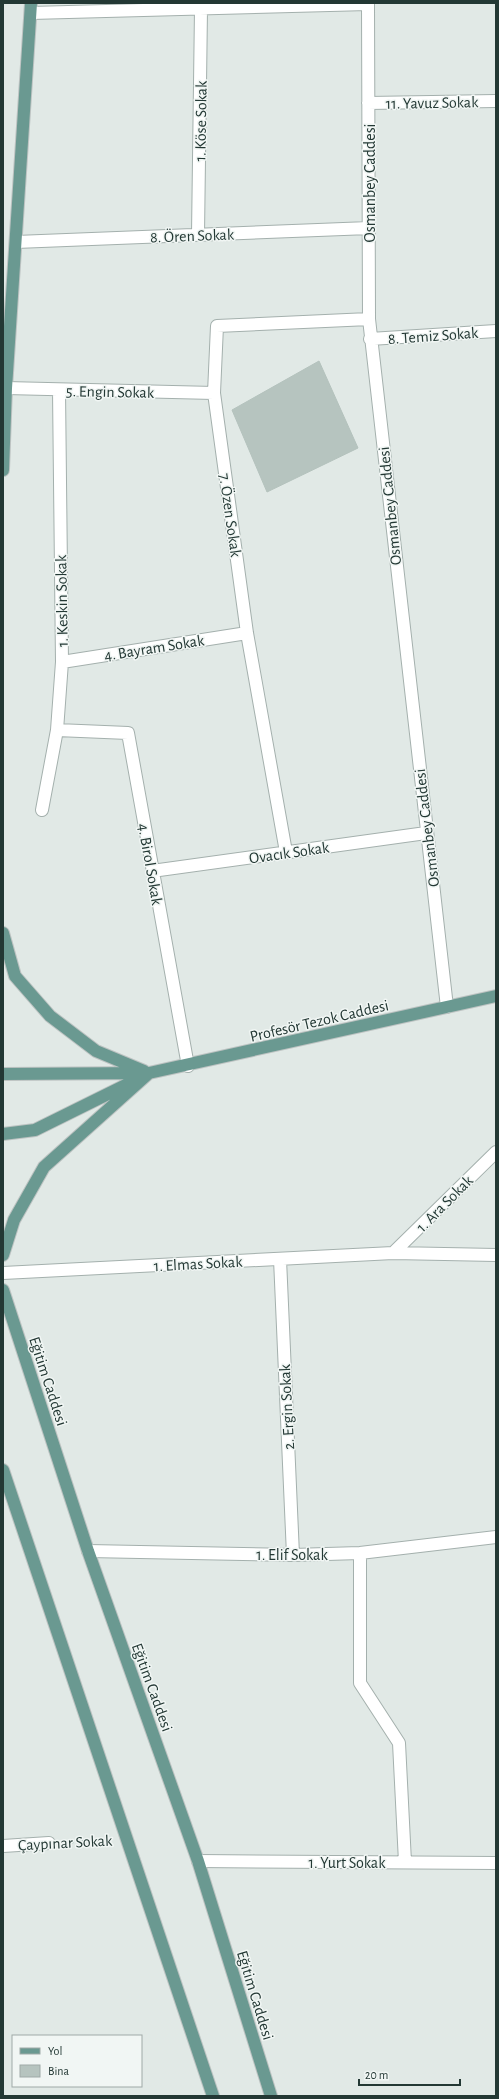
<svg xmlns="http://www.w3.org/2000/svg" width="499" height="2099" font-family="'Alegreya Sans',sans-serif">
  <style>
    .building { fill: #b6c4bf; stroke: #b4c2bd }
    .lines { fill: none; stroke-linecap: round; stroke-linejoin: round }
    .minor-casing { stroke: #a4b0ad; stroke-width: 14 }
    .major-casing { stroke: #bdc3c2; stroke-width: 14 }
    .path { stroke: #85a9a0; stroke-width: 2.5; stroke-dasharray: 2 3; stroke-linecap: butt }
    .minor { stroke: #fff; stroke-width: 12 }
    .major { stroke: #6a9991; stroke-width: 12 }
    .labels { text-anchor: middle; stroke-width: 3; stroke-linejoin: round; paint-order: stroke }
    .street-label { font-size: 16px; fill: #233834; stroke: #f1f6f4 }
  </style>
  <rect width="100%" height="100%" fill="#e1e9e6"/>
  <path class="building" d="M 319,361 L 358,448 L 267,492 L 232,410 Z"/>
  <g class="lines">
    <g class="minor-casing">
      <path id="minor" d="M 368,3 L 369,319 L 447,1007
        M 31,13 L 368,4
        M 368,103 L 496,101
        M 198,234 L 201,9
        M 16,242 L 369,228
        M 370,339 L 496,331
        M 6,388 L 214,393
        M 62,662 L 247,633
        M 57,730 L 128,733 L 188,1066
        M 42,810 L 57,730 L 62,662 L 59,390
        M 286,852 L 247,633 L 214,393 L 217,326 L 369,319
        M 152,871 L 426,833
        M 393,1253 L 496,1152
        M 280,1259 L 293,1555
        M 3,1273 L 393,1253 L 496,1255
        M 88,1551 L 293,1555 L 360,1553 L 496,1537
        M 360,1553 L 360,1683 L 399,1743 L 405,1862
        M 3,1846 L 49,1843
        M 198,1861 L 496,1863"/>
    </g>
    <g class="major-casing">
      <path id="major" d="M 3,470 L 6,388 L 31,3
        M 3,933 L 15,976 L 50,1016 L 96,1051 L 144,1071
        M 3,1074 L 149,1073 L 496,996
        M 3,1134 L 35,1130 L 134,1081
        M 3,1255 L 14,1220 L 44,1167 L 149,1073
        M 3,1290 L 88,1551 L 198,1861 L 271,2096
        M 3,1470 L 213,2096"/>
    </g>
    <path class="path" d="M 72,1842 L 103,1840"/>
    <use href="#minor" class="minor"/>
    <use href="#major" class="major"/>
  </g>
  <g class="labels">
    <g class="street-label">
      <text transform="translate(432 102) rotate(-1)" y="6">11. Yavuz Sokak</text>
      <text transform="translate(200 121) rotate(-89)" y="6">1. Köse Sokak</text>
      <text transform="translate(369 183) rotate(-90)" y="6">Osmanbey Caddesi</text>
      <text transform="translate(192 235) rotate(-2)" y="6">8. Ören Sokak</text>
      <text transform="translate(433 335) rotate(-4)" y="6">8. Temiz Sokak</text>
      <text transform="translate(110 391) rotate(1)" y="6">5. Engin Sokak</text>
      <text transform="translate(389 506) rotate(-96)" y="6">Osmanbey Caddesi</text>
      <text transform="translate(231 515) rotate(82)" y="6">7. Özen Sokak</text>
      <text transform="translate(61 601) rotate(-91)" y="6">1. Keskin Sokak</text>
      <text transform="translate(154 647) rotate(-9)" y="6">4. Bayram Sokak</text>
      <text transform="translate(426 828) rotate(-97)" y="6">Osmanbey Caddesi</text>
      <text transform="translate(289 852) rotate(-8)" y="6">Ovacık Sokak</text>
      <text transform="translate(151 864) rotate(80)" y="6">4. Birol Sokak</text>
      <text transform="translate(319 1020) rotate(-13)" y="6">Profesör Tezok Caddesi</text>
      <text transform="translate(444 1203) rotate(-45)" y="6">1. Ara Sokak</text>
      <text transform="translate(198 1263) rotate(-3)" y="6">1. Elmas Sokak</text>
      <text transform="translate(49 1381) rotate(72)" y="6">Eğitim Caddesi</text>
      <text transform="translate(286 1407) rotate(-93)" y="6">2. Ergin Sokak</text>
      <text x="292" y="1560">1. Elif Sokak</text>
      <text transform="translate(153 1687) rotate(70)" y="6">Eğitim Caddesi</text>
      <text transform="translate(65 1842) rotate(-3)" y="6">Çaypınar Sokak</text>
      <text x="347" y="1868">1. Yurt Sokak</text>
      <text transform="translate(256 1995) rotate(73)" y="6">Eğitim Caddesi</text>
    </g>
  </g>
  <rect width="499" height="2099" fill="none" stroke="#233834" stroke-width="8"/>
  <rect x="12" y="2035" width="130" height="52" fill="#f1f6f4" stroke="#9faaa7"/>
  <rect x="20" y="2048" width="20" height="6" fill="#6a9991" stroke="#9faaa7"/>
  <text x="48" y="2055" font-size="12" fill="#233834">Yol</text>
  <rect x="20" y="2065" width="20" height="12" fill="#b6c4bf" stroke="#9faaa7"/>
  <text x="48" y="2075" font-size="12" fill="#233834">Bina</text>
  <path d="M359 2079v6h101v-6" fill="none" stroke="#233834" stroke-width="2"/>
  <text x="365" y="2079" font-size="12" fill="#233834" stroke="#f1f6f4" stroke-width="3" paint-order="stroke">20 m</text>
</svg>
